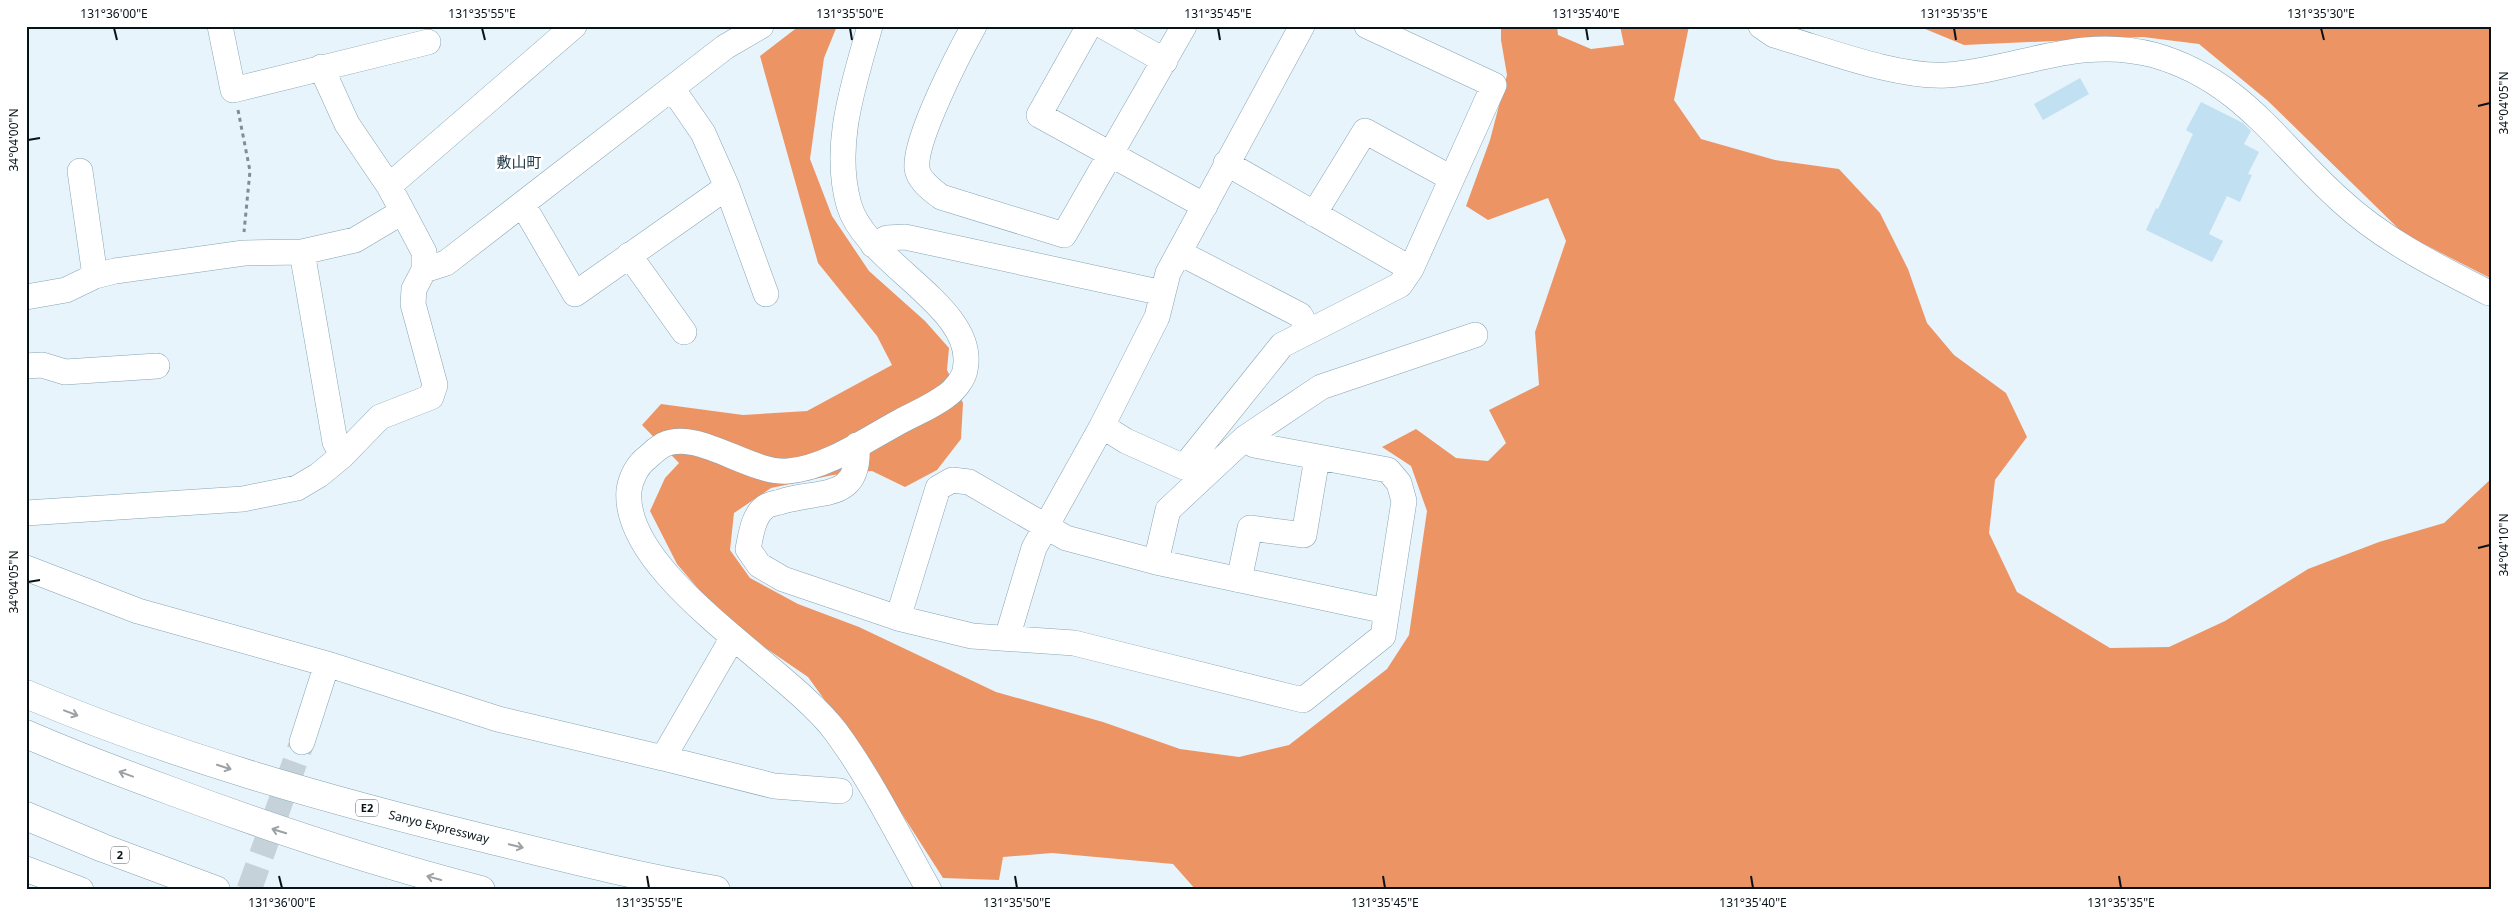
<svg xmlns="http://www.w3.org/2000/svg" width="2518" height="916" font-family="'Noto Sans','Noto Sans JP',sans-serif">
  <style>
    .forest { fill: #ed9465 }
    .building { fill: #c1e0f1 }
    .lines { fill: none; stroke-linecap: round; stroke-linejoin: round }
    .minor-tunnel { stroke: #c6d2d9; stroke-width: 25; stroke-dasharray: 25 12; stroke-linecap: butt }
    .minor-casing { stroke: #86a4b4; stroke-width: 26 }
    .highway-casing { stroke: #86a4b4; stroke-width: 29 }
    .path { stroke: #828d93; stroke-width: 3; stroke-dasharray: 4 4; stroke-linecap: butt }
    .minor { stroke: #fff; stroke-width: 25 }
    .highway { stroke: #fff; stroke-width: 28 }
    .oneway { stroke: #9ca1a3 }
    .ticks { fill: none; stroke: #081318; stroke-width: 2 }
    .labels { text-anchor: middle; stroke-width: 5; stroke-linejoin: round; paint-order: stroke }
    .shield { fill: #fff; stroke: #525a5d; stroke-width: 1 }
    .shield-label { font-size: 11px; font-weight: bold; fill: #081318 }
    .street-label { font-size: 12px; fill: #081318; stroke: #fff }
    .quarter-label { font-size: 15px; fill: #213b49; stroke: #fff }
    .neatline { fill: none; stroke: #081318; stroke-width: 2 }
    .ticks-label { font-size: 12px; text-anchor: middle; fill: #081318 }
  </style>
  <rect width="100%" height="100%" fill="#e8f4fb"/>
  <path class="forest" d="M 799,26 L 837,26 L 824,58 L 810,159 L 832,216 L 869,271 L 925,321 L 949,348 L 947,370 L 963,403 L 961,439 L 937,470 L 905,487 L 872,471 L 833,475 L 771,488 L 734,513 L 730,550 L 750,578 L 798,604 L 859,627 L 996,692 L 1103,722 L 1180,749 L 1239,757 L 1289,745 L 1387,669 L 1409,635 L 1427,511 L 1411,466 L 1382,447 L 1416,429 L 1456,458 L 1488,461 L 1506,443 L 1489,410 L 1539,385 L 1535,332 L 1566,241 L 1548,198 L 1488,220 L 1466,206 L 1490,140 L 1507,75 L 1501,40 L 1501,26 L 1557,26 L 1558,35 L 1591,49 L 1624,45 L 1620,26 L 1689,26 L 1674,100 L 1701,139 L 1775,160 L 1839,169 L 1880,213 L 1908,269 L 1927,323 L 1954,355 L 2006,393 L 2027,437 L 1995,480 L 1989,533 L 2017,592 L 2110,648 L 2169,647 L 2225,621 L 2308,569 L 2379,542 L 2444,523 L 2492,478 L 2492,890 L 1196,890 L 1173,864 L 1052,853 L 1003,857 L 999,880 L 943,878 L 861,750 L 808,677 L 725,620 L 677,564 L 650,511 L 665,478 L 679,463 L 642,425 L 661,404 L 743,415 L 807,411 L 892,365 L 877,336 L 818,263 L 760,56 Z
    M 1918,26 L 2492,26 L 2492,279 L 2404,234 L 2268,101 L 2199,44 L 2143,37 L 1964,45 Z"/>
  <path class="building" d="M 2080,78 L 2089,94 L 2043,120 L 2034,104 Z
    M 2201,102 L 2243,123 L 2251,131 L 2244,144 L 2259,152 L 2248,174 L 2252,175 L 2240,202 L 2227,196 L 2209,234 L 2223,241 L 2212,262 L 2146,230 L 2156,208 L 2158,209 L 2193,134 L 2186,130 Z"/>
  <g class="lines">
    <path class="minor-tunnel" d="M 249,890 L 302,742"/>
    <g class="minor-casing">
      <path id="minor" d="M 220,26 L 233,90 L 428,42
        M 870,26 C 854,84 832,145 849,205 C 866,264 979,308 965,370 C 964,378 954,391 946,396 C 933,406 916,413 901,421 C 869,438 825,469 788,471 C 749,474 698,428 663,445 C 658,448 652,453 648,457 C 638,464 631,477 629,490 C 621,575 789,668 836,732 C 872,781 899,837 929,890
        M 974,26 C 959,53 914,140 917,168 C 918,180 932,190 941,197 L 1064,235 L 1184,26
        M 1089,26 L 1039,115 L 1205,206
        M 1103,26 L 1165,61
        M 1761,26 L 1774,35 C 1824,49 1896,78 1947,75 C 2019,70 2078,35 2154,55 C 2241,80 2276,142 2339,199 C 2383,240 2436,266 2489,293
        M 321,67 L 347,124 L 389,186
        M 672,88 L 703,133 L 727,187 L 766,294
        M 1226,163 L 1411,269
        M 80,171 L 95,276
        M 523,205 L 575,294 L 727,187
        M 1314,214 L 1365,131 L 1451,178
        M 873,245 L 887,238 L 905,237 L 1163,293 L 1168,273 L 1302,26
        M 302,252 L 335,442 L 342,456
        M 1180,253 L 1300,315 L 1308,330
        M 629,255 L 684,332
        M 424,270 L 446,263 L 725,47 L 761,26
        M 26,297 L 66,290 L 95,276 L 115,271 L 244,253 L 302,252 L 355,240 L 402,212
        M 26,366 L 42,365 L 65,372 L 157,366
        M 1102,426 L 1126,441 L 1184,467 L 1282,345 L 1400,285 L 1411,269 L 1494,85 L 1367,26
        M 857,445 C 861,503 819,489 780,502 C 776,503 769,504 765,507 C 753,516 751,535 748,549 L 759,565 L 783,579 L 898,618 L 972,636 L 1074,643 L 1303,700 L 1383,636 L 1404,501 L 1399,483 L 1388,470 L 1254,445 L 1245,438
        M 26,513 L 243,499 L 297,488 L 319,475 L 342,456 L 380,417 L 431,397 L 435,385 L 413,304 L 414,289 L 424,270 L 424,252 L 389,186 L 574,26
        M 1156,562 L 1168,510 L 1245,438 L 1321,387 L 1475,335
        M 26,568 L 138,611 L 327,664 L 498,719 L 663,758 L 732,639
        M 1239,580 L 1250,528 L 1304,535 L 1317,458
        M 898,618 L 938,488 L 952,480 L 969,482 L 1066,538 L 1156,562 L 1386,611
        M 1008,638 L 1010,628 L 1034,548 L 1102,426 L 1157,317 L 1163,293
        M 302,742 L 327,664
        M 663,758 L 774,786 L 840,791
        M 26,869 L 81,890"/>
    </g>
    <g class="highway-casing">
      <path id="highway" d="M 26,694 C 175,757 331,801 487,839 C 564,858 639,877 716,890
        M 26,734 C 74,755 122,773 171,791 C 273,829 376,863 481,890
        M 26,816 L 103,848 L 216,890"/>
    </g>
    <path class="path" d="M 238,110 L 250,171 L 244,232"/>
    <use href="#minor" class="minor"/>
    <use href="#highway" class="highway"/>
  </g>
  <defs><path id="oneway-shaft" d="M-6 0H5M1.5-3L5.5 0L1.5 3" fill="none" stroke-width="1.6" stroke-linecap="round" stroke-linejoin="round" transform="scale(1.25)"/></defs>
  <g class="oneway">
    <use href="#oneway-shaft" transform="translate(71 713) rotate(21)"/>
    <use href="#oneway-shaft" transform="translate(224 767) rotate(18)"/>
    <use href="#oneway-shaft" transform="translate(126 774) rotate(-160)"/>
    <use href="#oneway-shaft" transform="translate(279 831) rotate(-163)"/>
    <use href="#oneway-shaft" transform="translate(516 846) rotate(14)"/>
    <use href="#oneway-shaft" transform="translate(434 878) rotate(-165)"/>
  </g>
  <path class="ticks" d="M 114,28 L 117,40M 482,28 L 485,40M 850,28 L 852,40M 1218,28 L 1220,40M 1586,28 L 1588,40M 1954,28 L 1956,40M 2321,28 L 2324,40M 2478,106 L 2490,103M 28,140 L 40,138M 2478,548 L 2490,545M 28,582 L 40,580M 279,876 L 282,888M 647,876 L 649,888M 1015,876 L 1017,888M 1383,876 L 1385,888M 1751,876 L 1753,888M 2119,876 L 2121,888"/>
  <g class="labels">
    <g class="shield">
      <rect x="356" y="799.5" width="22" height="17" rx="4"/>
      <rect x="111" y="846.5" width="18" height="17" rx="4"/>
    </g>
    <g class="shield-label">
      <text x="367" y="812">E2</text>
      <text x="120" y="859">2</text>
    </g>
    <g class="street-label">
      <text transform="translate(439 827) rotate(14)" y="4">Sanyo Expressway</text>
    </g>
    <g class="quarter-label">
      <text x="519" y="168">敷山町</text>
    </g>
  </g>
  <rect width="2518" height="916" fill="none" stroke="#ffffff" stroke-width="55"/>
  <rect x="28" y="28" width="2462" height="860" class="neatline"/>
  <g class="ticks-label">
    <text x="114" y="18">131°36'00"E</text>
    <text x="482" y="18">131°35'55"E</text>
    <text x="850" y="18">131°35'50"E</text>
    <text x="1218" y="18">131°35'45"E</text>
    <text x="1586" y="18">131°35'40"E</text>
    <text x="1954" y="18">131°35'35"E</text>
    <text x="2321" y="18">131°35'30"E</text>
    <text transform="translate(2504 103) rotate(-90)" y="4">34°04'05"N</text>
    <text transform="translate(14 140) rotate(-90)" y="4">34°04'00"N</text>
    <text transform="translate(2504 545) rotate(-90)" y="4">34°04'10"N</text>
    <text transform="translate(14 582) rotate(-90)" y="4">34°04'05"N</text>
    <text x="282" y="907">131°36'00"E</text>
    <text x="649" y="907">131°35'55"E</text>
    <text x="1017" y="907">131°35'50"E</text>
    <text x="1385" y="907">131°35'45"E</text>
    <text x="1753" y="907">131°35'40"E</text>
    <text x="2121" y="907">131°35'35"E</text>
  </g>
</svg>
